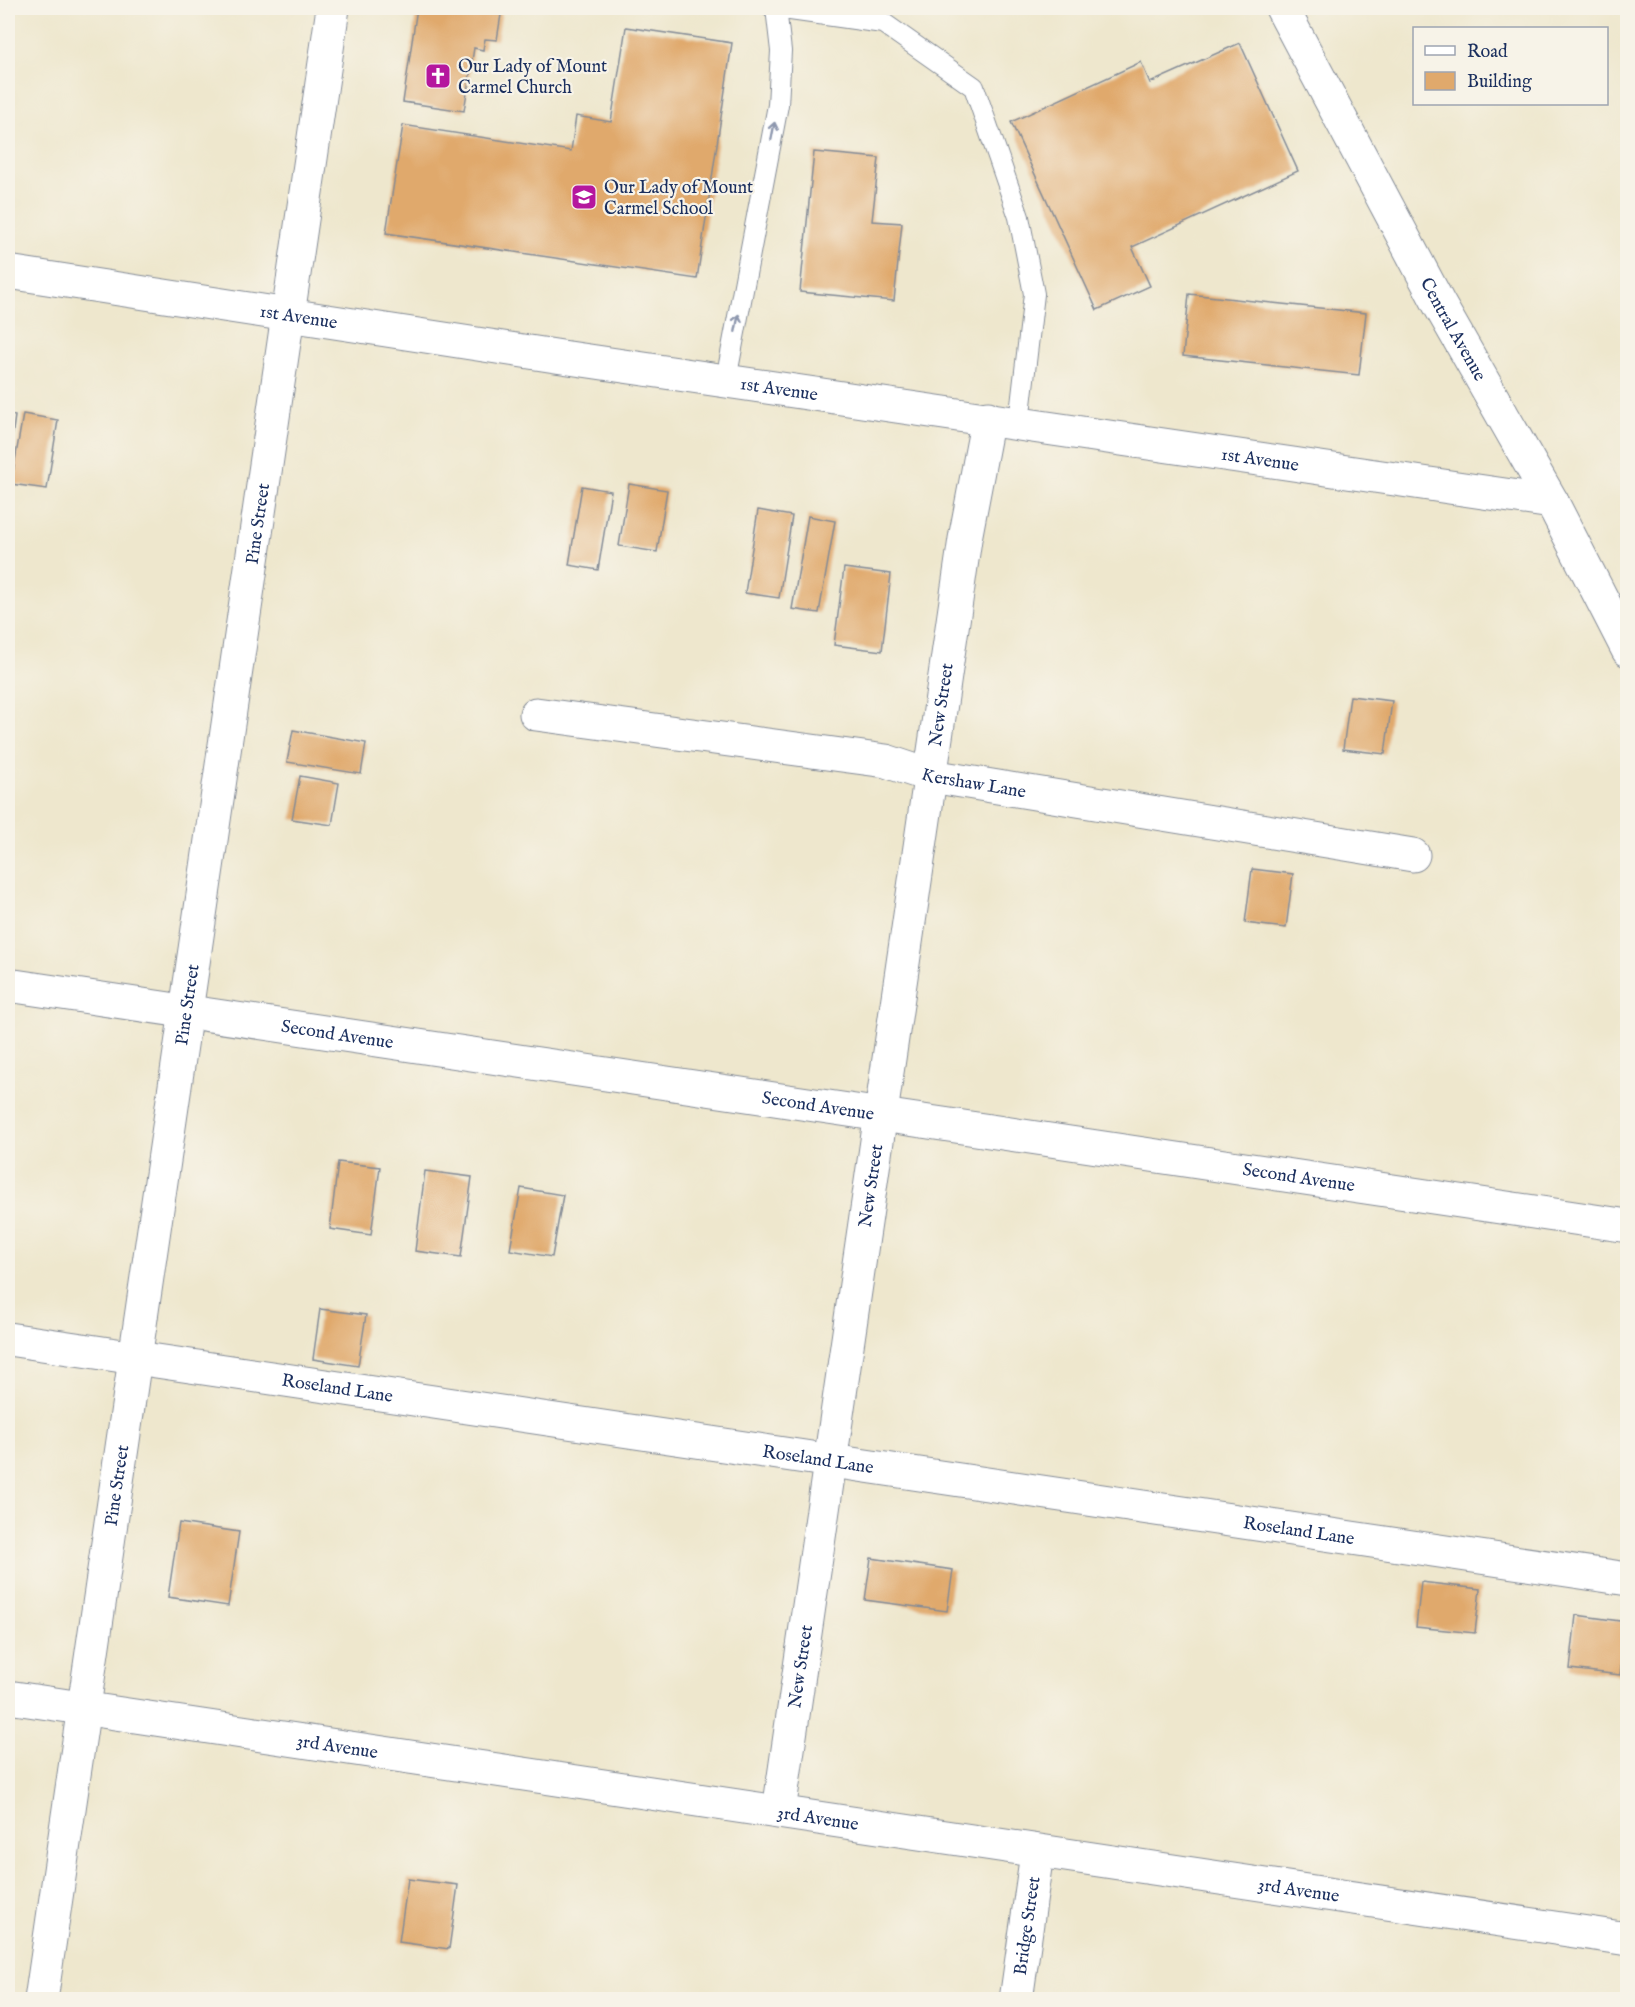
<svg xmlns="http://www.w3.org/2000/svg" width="1635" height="2007" font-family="'IM FELL English',serif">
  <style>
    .building { fill: #e0a96c }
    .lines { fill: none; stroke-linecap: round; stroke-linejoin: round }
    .lane-casing { stroke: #848b96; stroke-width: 22 }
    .street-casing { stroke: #848b96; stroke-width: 35 }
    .lane { stroke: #fff; stroke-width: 20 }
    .street { stroke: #fff; stroke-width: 33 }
    .oneway { stroke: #8d97ae }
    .labels { text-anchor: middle; stroke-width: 4.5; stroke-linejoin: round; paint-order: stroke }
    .poi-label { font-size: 18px; fill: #1b2f5e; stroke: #f7f3e8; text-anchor: start }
    .street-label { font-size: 18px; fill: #1b2f5e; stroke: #f7f3e8 }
  </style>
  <rect width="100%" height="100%" fill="#f7f3e8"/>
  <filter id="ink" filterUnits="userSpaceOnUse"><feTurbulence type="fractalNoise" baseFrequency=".0167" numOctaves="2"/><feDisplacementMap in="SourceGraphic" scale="12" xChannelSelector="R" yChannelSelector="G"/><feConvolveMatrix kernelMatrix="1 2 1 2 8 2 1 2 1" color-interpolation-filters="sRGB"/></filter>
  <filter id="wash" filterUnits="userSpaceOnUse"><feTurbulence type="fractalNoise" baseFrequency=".008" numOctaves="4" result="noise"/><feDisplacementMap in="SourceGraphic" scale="24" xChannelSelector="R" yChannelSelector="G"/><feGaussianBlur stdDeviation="1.35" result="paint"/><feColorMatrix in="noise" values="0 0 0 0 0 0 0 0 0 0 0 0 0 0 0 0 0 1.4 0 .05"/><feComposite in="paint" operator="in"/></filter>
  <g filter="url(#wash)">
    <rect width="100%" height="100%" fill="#eee7cd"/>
    <g id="blocks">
      <path class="building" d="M 417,8 L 502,8 L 497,40 L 485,39 L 483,50 L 474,48 L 464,111 L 403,102 Z
        M 626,27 L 732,43 L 697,279 L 386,233 L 403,125 L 571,151 L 576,116 L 611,122 Z
        M 1240,43 L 1298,171 L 1132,247 L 1150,286 L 1097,310 L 1011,122 L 1141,62 L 1150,83 Z
        M 814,152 L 879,158 L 872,221 L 902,223 L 894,301 L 800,292 Z
        M 1189,294 L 1366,313 L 1359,375 L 1183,356 Z
        M 8,414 L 15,416 L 9,459 L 8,459 Z
        M 23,414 L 58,420 L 47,489 L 11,484 Z
        M 629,484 L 667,490 L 657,552 L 619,546 Z
        M 582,486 L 611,491 L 598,570 L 569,565 Z
        M 758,510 L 792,516 L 779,598 L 745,593 Z
        M 808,516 L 835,521 L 819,613 L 792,609 Z
        M 844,568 L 891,574 L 882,651 L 834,645 Z
        M 1350,696 L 1392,701 L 1385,754 L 1343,749 Z
        M 293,730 L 366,743 L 361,774 L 287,762 Z
        M 300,776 L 339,783 L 332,825 L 292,819 Z
        M 1252,869 L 1293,874 L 1286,928 L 1245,923 Z
        M 338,1162 L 380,1167 L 371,1235 L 330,1229 Z
        M 425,1171 L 472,1177 L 461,1257 L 415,1251 Z
        M 521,1188 L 563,1195 L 552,1257 L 510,1250 Z
        M 320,1309 L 366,1315 L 358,1366 L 313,1359 Z
        M 179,1523 L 239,1532 L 228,1606 L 168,1597 Z
        M 871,1558 L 953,1570 L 947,1611 L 865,1600 Z
        M 1421,1582 L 1480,1589 L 1475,1633 L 1416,1627 Z
        M 1576,1615 L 1627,1622 L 1620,1675 L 1570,1669 Z
        M 408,1879 L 458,1885 L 449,1949 L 399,1942 Z"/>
    </g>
  </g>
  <g filter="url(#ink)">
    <use href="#blocks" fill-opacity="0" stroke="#848b96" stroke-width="1.5"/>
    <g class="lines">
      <g class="lane-casing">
        <path id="lane" d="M 776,8 L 883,23 L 974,87 L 1019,217 L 1034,294 L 1019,422
          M 726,380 L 778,105 L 781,51 L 776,8 L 773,8"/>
      </g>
      <g class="street-casing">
        <g id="street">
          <path id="s1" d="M 1282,8 L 1439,304 L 1552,502 L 1628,650"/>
          <path id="s2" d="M 8,272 L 562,357 L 1552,502"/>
          <path id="s3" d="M 536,714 L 886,761 L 931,776 L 1413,855"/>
          <path id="s4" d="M 8,985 L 1628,1226"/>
          <path id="s5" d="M 8,1339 L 1628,1579"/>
          <path id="s6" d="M 8,1697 L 1628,1939"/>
          <path id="s7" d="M 779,1811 L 965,539 L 988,418"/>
          <path id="s8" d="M 41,2000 L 333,8"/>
          <path id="s9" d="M 1016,2000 L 1037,1853"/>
        </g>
      </g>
      <use href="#lane" class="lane"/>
      <use href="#street" class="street"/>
    </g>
    <defs><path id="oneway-shaft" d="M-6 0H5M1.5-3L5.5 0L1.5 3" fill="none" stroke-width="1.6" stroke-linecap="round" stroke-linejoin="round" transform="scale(1.5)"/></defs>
    <g class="oneway">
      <use href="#oneway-shaft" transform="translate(773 131) rotate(-79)"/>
      <use href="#oneway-shaft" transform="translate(737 323) rotate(-79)"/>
    </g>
  </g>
  <defs>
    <g id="church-square" transform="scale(1.35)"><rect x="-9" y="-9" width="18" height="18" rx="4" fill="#b5179e" stroke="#f7f3e8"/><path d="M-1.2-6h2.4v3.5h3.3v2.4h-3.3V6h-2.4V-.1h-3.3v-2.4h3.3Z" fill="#fff"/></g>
    <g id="school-square" transform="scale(1.35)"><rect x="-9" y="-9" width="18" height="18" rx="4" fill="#b5179e" stroke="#f7f3e8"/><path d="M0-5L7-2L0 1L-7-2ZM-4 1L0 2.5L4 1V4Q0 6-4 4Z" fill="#fff"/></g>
  </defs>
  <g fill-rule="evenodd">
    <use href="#church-square" x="438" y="76"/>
    <use href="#school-square" x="584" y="197"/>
  </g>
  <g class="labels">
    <g class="poi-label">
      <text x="458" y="72">Our Lady of Mount<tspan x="458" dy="21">Carmel Church</tspan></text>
      <text x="604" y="193">Our Lady of Mount<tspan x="604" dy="21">Carmel School</tspan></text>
    </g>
    <g class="street-label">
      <text dy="6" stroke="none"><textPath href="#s2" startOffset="294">1st Avenue</textPath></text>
      <text dy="6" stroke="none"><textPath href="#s1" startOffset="364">Central Avenue</textPath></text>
      <text dy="6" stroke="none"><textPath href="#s2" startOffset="780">1st Avenue</textPath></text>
      <text dy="6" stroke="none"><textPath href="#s2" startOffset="1266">1st Avenue</textPath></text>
      <text dy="6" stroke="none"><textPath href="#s8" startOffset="1492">Pine Street</textPath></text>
      <text dy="6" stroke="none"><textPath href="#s7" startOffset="1118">New Street</textPath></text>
      <text dy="6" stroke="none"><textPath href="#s3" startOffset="444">Kershaw Lane</textPath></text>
      <text dy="6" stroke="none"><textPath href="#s8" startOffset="1006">Pine Street</textPath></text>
      <text dy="6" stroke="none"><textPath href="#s4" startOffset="333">Second Avenue</textPath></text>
      <text dy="6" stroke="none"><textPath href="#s4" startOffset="819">Second Avenue</textPath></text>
      <text dy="6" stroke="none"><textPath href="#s4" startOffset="1305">Second Avenue</textPath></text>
      <text dy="6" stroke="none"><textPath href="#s7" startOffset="632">New Street</textPath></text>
      <text dy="6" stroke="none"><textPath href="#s5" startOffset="333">Roseland Lane</textPath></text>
      <text dy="6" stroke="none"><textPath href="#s5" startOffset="819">Roseland Lane</textPath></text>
      <text dy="6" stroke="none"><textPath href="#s8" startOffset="520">Pine Street</textPath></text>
      <text dy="6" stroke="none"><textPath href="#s5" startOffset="1305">Roseland Lane</textPath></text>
      <text dy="6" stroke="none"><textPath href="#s7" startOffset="146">New Street</textPath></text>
      <text dy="6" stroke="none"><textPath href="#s6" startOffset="333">3rd Avenue</textPath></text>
      <text dy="6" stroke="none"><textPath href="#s6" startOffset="819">3rd Avenue</textPath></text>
      <text dy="6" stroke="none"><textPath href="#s6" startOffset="1305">3rd Avenue</textPath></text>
      <text dy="6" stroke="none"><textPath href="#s9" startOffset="75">Bridge Street</textPath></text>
    </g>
  </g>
  <rect width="1635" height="2007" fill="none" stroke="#f7f3e8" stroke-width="30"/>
  <rect x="1413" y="27" width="195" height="78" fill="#f7f3e8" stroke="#9fa5b1" stroke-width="1.5"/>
  <rect x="1425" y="46" width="30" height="9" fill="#ffffff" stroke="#9fa5b1" stroke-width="1.5"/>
  <text x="1467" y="57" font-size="18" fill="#1b2f5e">Road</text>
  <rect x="1425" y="72" width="30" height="18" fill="#e0a96c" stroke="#9fa5b1" stroke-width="1.5"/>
  <text x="1467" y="87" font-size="18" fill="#1b2f5e">Building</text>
</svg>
